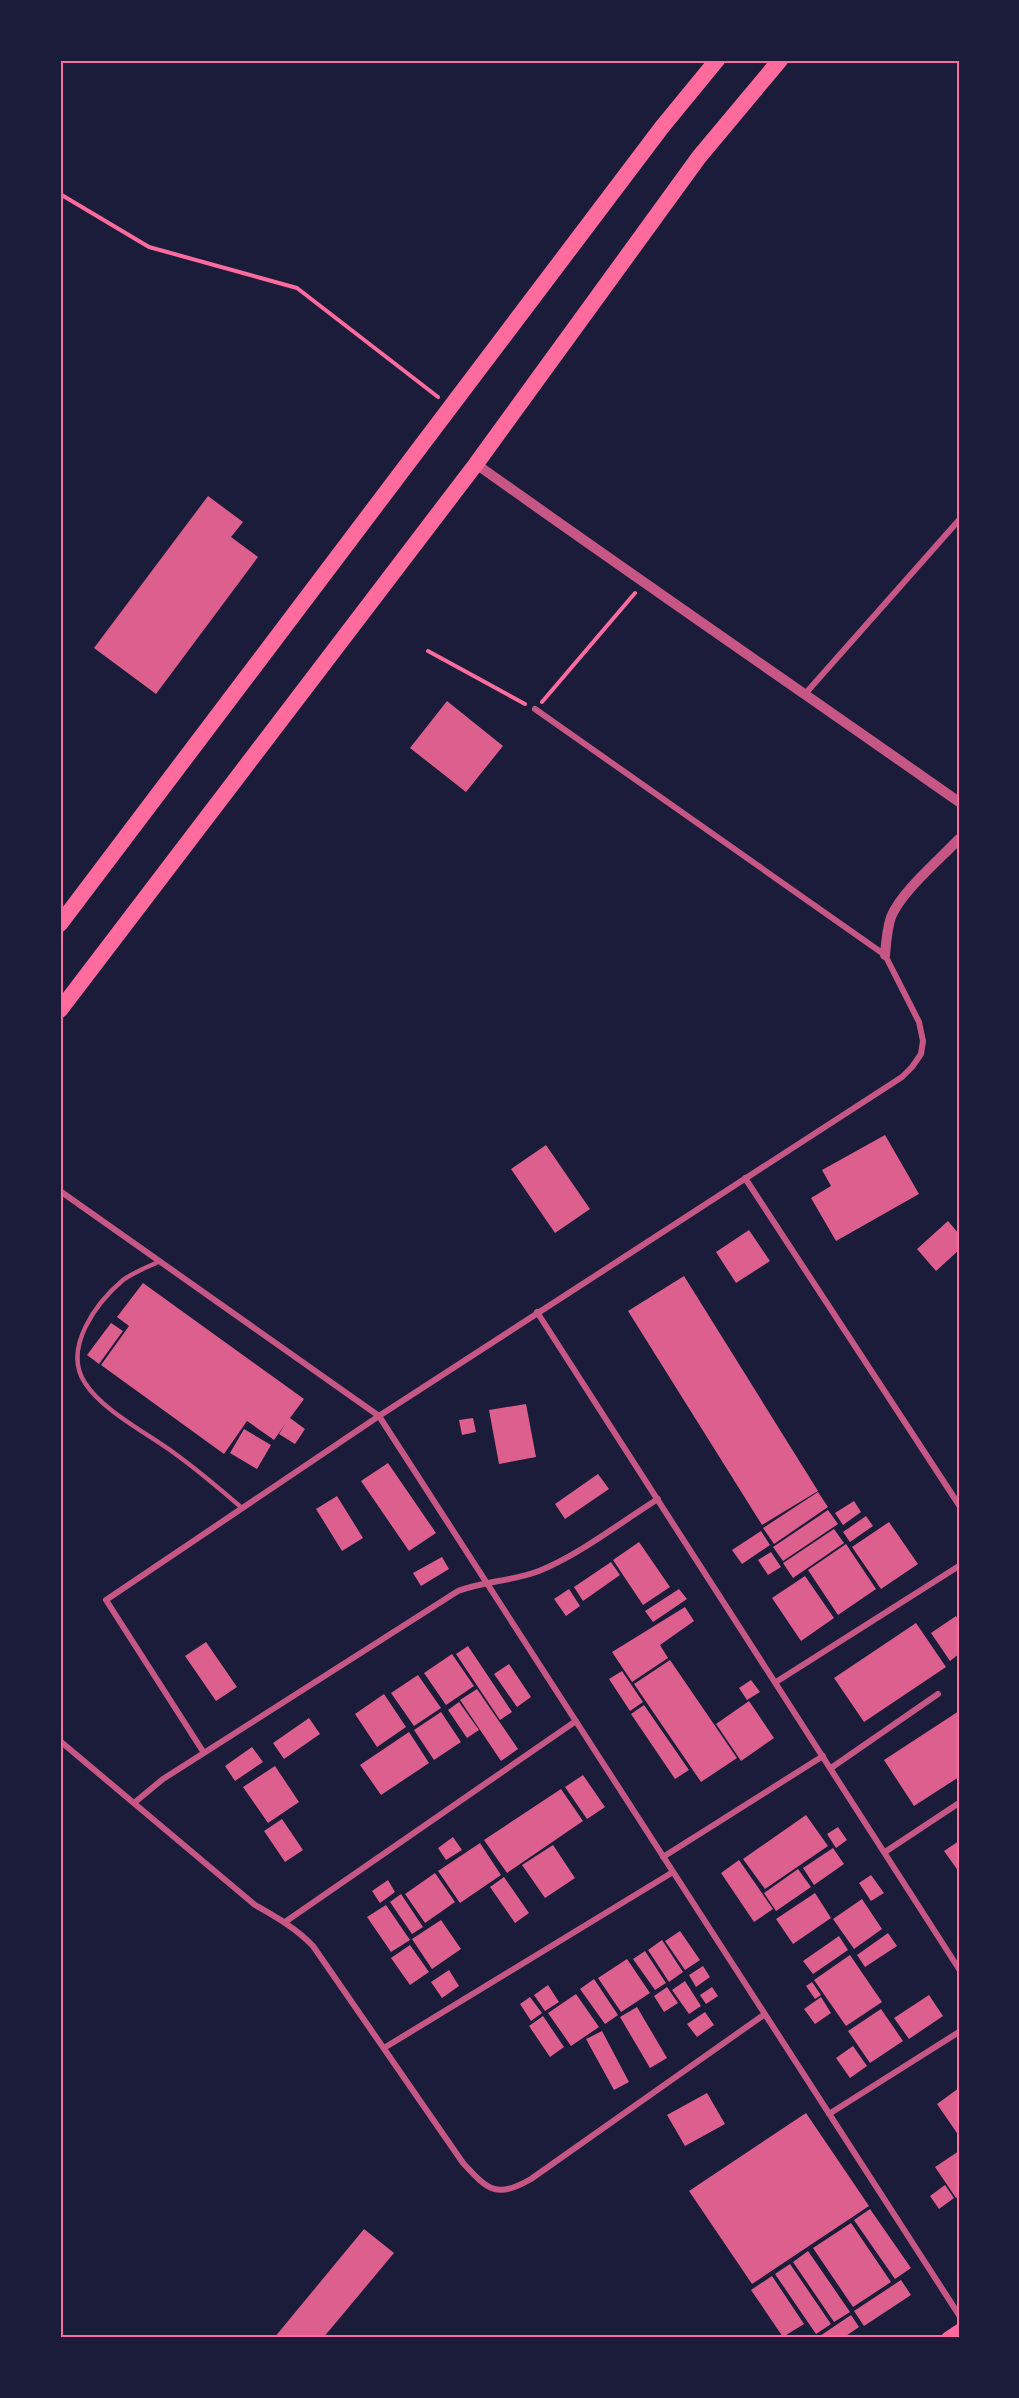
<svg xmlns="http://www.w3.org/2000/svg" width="1019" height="2398" font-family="Quicksand,sans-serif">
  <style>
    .building { fill: #dd5f8e }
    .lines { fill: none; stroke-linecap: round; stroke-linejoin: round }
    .path { stroke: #ff6b9d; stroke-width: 4 }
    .service { stroke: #c65784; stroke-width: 4.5 }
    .minor { stroke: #c65784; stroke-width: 6 }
    .tertiary { stroke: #c65784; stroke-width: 10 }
    .secondary { stroke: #ff6b9d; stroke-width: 12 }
    .trunk { stroke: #ff6b9d; stroke-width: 16 }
    .neatline { fill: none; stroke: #ff6b9d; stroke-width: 2 }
  </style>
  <rect width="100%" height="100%" fill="#1b1b3a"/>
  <path class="building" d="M 208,496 L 243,522 L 231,537 L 258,557 L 156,694 L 94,648 Z
    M 447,701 L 503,746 L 466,792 L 410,748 Z
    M 885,1135 L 919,1194 L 836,1241 L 811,1198 L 831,1186 L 822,1170 Z
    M 546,1145 L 590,1209 L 555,1233 L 511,1169 Z
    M 948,1221 L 959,1234 L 959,1250 L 936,1271 L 917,1249 Z
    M 749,1230 L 770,1261 L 736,1283 L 716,1252 Z
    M 684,1276 L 818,1491 L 762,1525 L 628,1311 Z
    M 143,1283 L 304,1399 L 290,1418 L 305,1429 L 295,1444 L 279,1434 L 286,1423 L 274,1440 L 247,1421 L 224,1454 L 101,1365 L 129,1326 L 117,1317 Z
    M 111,1323 L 123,1331 L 99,1364 L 87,1355 Z
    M 526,1404 L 536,1457 L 499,1464 L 489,1410 Z
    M 473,1418 L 476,1432 L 462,1435 L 459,1420 Z
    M 244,1429 L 271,1445 L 257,1469 L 230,1453 Z
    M 388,1463 L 436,1533 L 409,1551 L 361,1481 Z
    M 598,1474 L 609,1489 L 565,1519 L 555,1504 Z
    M 818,1492 L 828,1507 L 774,1544 L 763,1528 Z
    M 337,1496 L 363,1538 L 342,1551 L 316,1509 Z
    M 854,1501 L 861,1512 L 843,1525 L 835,1513 Z
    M 828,1510 L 838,1524 L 783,1561 L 773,1547 Z
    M 866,1516 L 873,1526 L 850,1542 L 843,1532 Z
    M 889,1522 L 918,1564 L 881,1589 L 852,1547 Z
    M 834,1529 L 844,1543 L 793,1578 L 783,1563 Z
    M 761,1531 L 770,1545 L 742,1564 L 732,1550 Z
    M 639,1542 L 670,1587 L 643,1605 L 613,1560 Z
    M 846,1544 L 876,1589 L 838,1615 L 808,1570 Z
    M 771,1552 L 781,1567 L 768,1575 L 758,1560 Z
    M 442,1557 L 449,1569 L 421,1586 L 413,1573 Z
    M 611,1562 L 620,1575 L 583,1601 L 574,1587 Z
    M 805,1576 L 834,1618 L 801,1641 L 772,1598 Z
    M 569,1589 L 580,1606 L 566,1616 L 554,1599 Z
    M 679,1589 L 687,1599 L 653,1622 L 645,1611 Z
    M 685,1607 L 694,1621 L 660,1645 L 668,1658 L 632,1682 L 612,1652 Z
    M 956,1616 L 959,1621 L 959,1654 L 950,1661 L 931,1633 Z
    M 916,1623 L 946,1667 L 864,1722 L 834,1678 Z
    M 206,1642 L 237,1687 L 216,1701 L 185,1656 Z
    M 468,1646 L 512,1712 L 500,1720 L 456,1654 Z
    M 452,1654 L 474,1686 L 446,1705 L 424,1673 Z
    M 670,1660 L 737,1758 L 701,1782 L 634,1684 Z
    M 509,1664 L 531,1697 L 517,1707 L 494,1674 Z
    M 622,1671 L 643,1702 L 630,1711 L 609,1679 Z
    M 418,1675 L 441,1708 L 414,1726 L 391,1693 Z
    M 751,1680 L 760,1692 L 747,1700 L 739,1688 Z
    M 477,1689 L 518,1749 L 501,1761 L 460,1700 Z
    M 384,1694 L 406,1727 L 377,1747 L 355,1714 Z
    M 749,1701 L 774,1738 L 741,1761 L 716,1724 Z
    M 459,1702 L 479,1730 L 467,1738 L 448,1710 Z
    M 644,1705 L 689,1770 L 675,1779 L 631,1714 Z
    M 959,1711 L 959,1777 L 914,1806 L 884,1760 Z
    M 441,1712 L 461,1742 L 434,1760 L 414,1730 Z
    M 309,1718 L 320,1734 L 284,1759 L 273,1743 Z
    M 409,1732 L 429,1763 L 381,1795 L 360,1765 Z
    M 252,1747 L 263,1762 L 235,1781 L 225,1766 Z
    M 275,1766 L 299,1802 L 268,1823 L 243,1787 Z
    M 583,1775 L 605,1807 L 587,1819 L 565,1787 Z
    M 561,1789 L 583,1821 L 507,1873 L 484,1840 Z
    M 806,1815 L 828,1846 L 765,1889 L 743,1859 Z
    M 282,1819 L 303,1850 L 285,1862 L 264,1831 Z
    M 838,1827 L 847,1840 L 836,1848 L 827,1834 Z
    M 453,1837 L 462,1850 L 446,1860 L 438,1848 Z
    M 959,1841 L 959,1872 L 944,1851 Z
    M 480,1843 L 501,1875 L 460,1903 L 438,1871 Z
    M 553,1845 L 575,1878 L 545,1898 L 522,1865 Z
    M 833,1848 L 844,1864 L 814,1885 L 803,1868 Z
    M 739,1860 L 773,1909 L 754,1922 L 721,1873 Z
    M 798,1869 L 811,1887 L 776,1911 L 764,1893 Z
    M 435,1873 L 455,1902 L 425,1923 L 405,1894 Z
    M 871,1875 L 884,1893 L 871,1901 L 859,1883 Z
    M 504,1877 L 529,1913 L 515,1923 L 490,1887 Z
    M 388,1880 L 395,1892 L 380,1903 L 372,1891 Z
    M 815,1893 L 831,1918 L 793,1944 L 776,1919 Z
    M 401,1894 L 423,1927 L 412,1934 L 390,1902 Z
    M 862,1899 L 882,1929 L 854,1949 L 833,1919 Z
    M 386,1905 L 410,1940 L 391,1952 L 367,1917 Z
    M 441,1920 L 461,1949 L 432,1969 L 412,1939 Z
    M 680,1931 L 700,1960 L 685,1970 L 665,1941 Z
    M 888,1933 L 897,1946 L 865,1967 L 857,1955 Z
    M 839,1936 L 848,1950 L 813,1974 L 803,1961 Z
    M 662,1940 L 683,1972 L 669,1982 L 648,1950 Z
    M 410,1945 L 429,1972 L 410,1985 L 391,1958 Z
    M 645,1951 L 666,1983 L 655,1990 L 633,1959 Z
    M 850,1955 L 882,2002 L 846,2026 L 814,1980 Z
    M 627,1959 L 650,1993 L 621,2012 L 598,1978 Z
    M 703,1966 L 710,1977 L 696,1987 L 689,1975 Z
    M 449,1970 L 459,1986 L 442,1998 L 431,1982 Z
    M 594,1979 L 618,2015 L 605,2024 L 580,1989 Z
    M 685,1981 L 701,2006 L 689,2014 L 672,1990 Z
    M 812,1982 L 821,1995 L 815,1999 L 806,1986 Z
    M 548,1985 L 559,2002 L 545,2011 L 534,1995 Z
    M 667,1987 L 678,2003 L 664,2012 L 654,1996 Z
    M 712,1987 L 718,1996 L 706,2004 L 700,1995 Z
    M 576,1994 L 599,2027 L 571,2046 L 548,2013 Z
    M 929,1995 L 943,2016 L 909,2039 L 894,2018 Z
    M 530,1997 L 542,2013 L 531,2021 L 520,2004 Z
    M 821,1997 L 831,2013 L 815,2024 L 804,2009 Z
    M 637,2007 L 667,2058 L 650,2068 L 620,2017 Z
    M 881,2009 L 903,2041 L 870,2063 L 848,2031 Z
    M 705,2012 L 714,2025 L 697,2037 L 687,2024 Z
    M 543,2016 L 564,2047 L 550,2057 L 529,2026 Z
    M 602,2031 L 629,2082 L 614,2090 L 586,2039 Z
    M 853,2046 L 867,2066 L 850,2078 L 836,2058 Z
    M 959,2088 L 959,2136 L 937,2104 Z
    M 707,2093 L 725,2124 L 685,2146 L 667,2115 Z
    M 806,2113 L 869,2206 L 752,2284 L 689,2191 Z
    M 959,2151 L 959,2196 L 956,2198 L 935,2167 Z
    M 945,2185 L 954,2198 L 939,2209 L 930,2196 Z
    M 870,2209 L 911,2268 L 895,2279 L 854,2220 Z
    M 851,2223 L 891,2282 L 853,2307 L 813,2248 Z
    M 364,2229 L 394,2253 L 323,2338 L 274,2338 Z
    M 808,2251 L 850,2312 L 834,2322 L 793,2262 Z
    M 790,2264 L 831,2324 L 816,2334 L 775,2274 Z
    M 772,2276 L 804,2324 L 783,2337 L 751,2290 Z
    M 901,2280 L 911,2295 L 864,2326 L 854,2311 Z
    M 851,2315 L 859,2327 L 843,2338 L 817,2338 Z"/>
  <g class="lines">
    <path class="path" d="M 60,194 L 149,247 L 297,288 L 438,397
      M 428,651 L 525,704
      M 542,702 L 635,593"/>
    <path class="service" d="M 160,1261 C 148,1267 134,1272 123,1280 C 97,1302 62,1348 85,1383 C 103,1411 147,1433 174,1453 C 198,1470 220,1489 242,1508"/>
    <path class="minor" d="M 805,694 L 959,520
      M 745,1178 L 959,1505
      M 60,1191 L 379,1416 L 959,2315
      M 537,1312 L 959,1969
      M 776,1682 L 959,1566
      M 60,1741 L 255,1905 C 276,1917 296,1928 313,1946 L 463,2163 C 488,2190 496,2199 531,2179 L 765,2014
      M 204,1753 L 106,1600 L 379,1416 L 902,1077 L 912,1067 L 921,1054 L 923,1041 L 919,1022 L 885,955 L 535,709
      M 831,1768 L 938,1694
      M 134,1803 L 163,1779 L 458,1591 C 485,1581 513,1581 539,1571 C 579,1555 621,1522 658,1499
      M 885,1852 L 959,1803
      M 663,1857 L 823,1756
      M 285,1922 L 576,1721
      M 384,2048 L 673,1872
      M 829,2114 L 959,2032"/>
    <path class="tertiary" d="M 476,464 C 636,578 798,689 959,802
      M 885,955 C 886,942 887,929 891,917 C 901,892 940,859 959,839"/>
    <path class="secondary" d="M 947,2338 L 959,2330"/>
    <path class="trunk" d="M 60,924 L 662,127 L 717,60
      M 60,1010 L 476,464 L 699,157 L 780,60"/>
  </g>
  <rect width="1019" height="2398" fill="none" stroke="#1b1b3a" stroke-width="123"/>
  <rect x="62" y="62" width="896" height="2274" class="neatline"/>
</svg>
